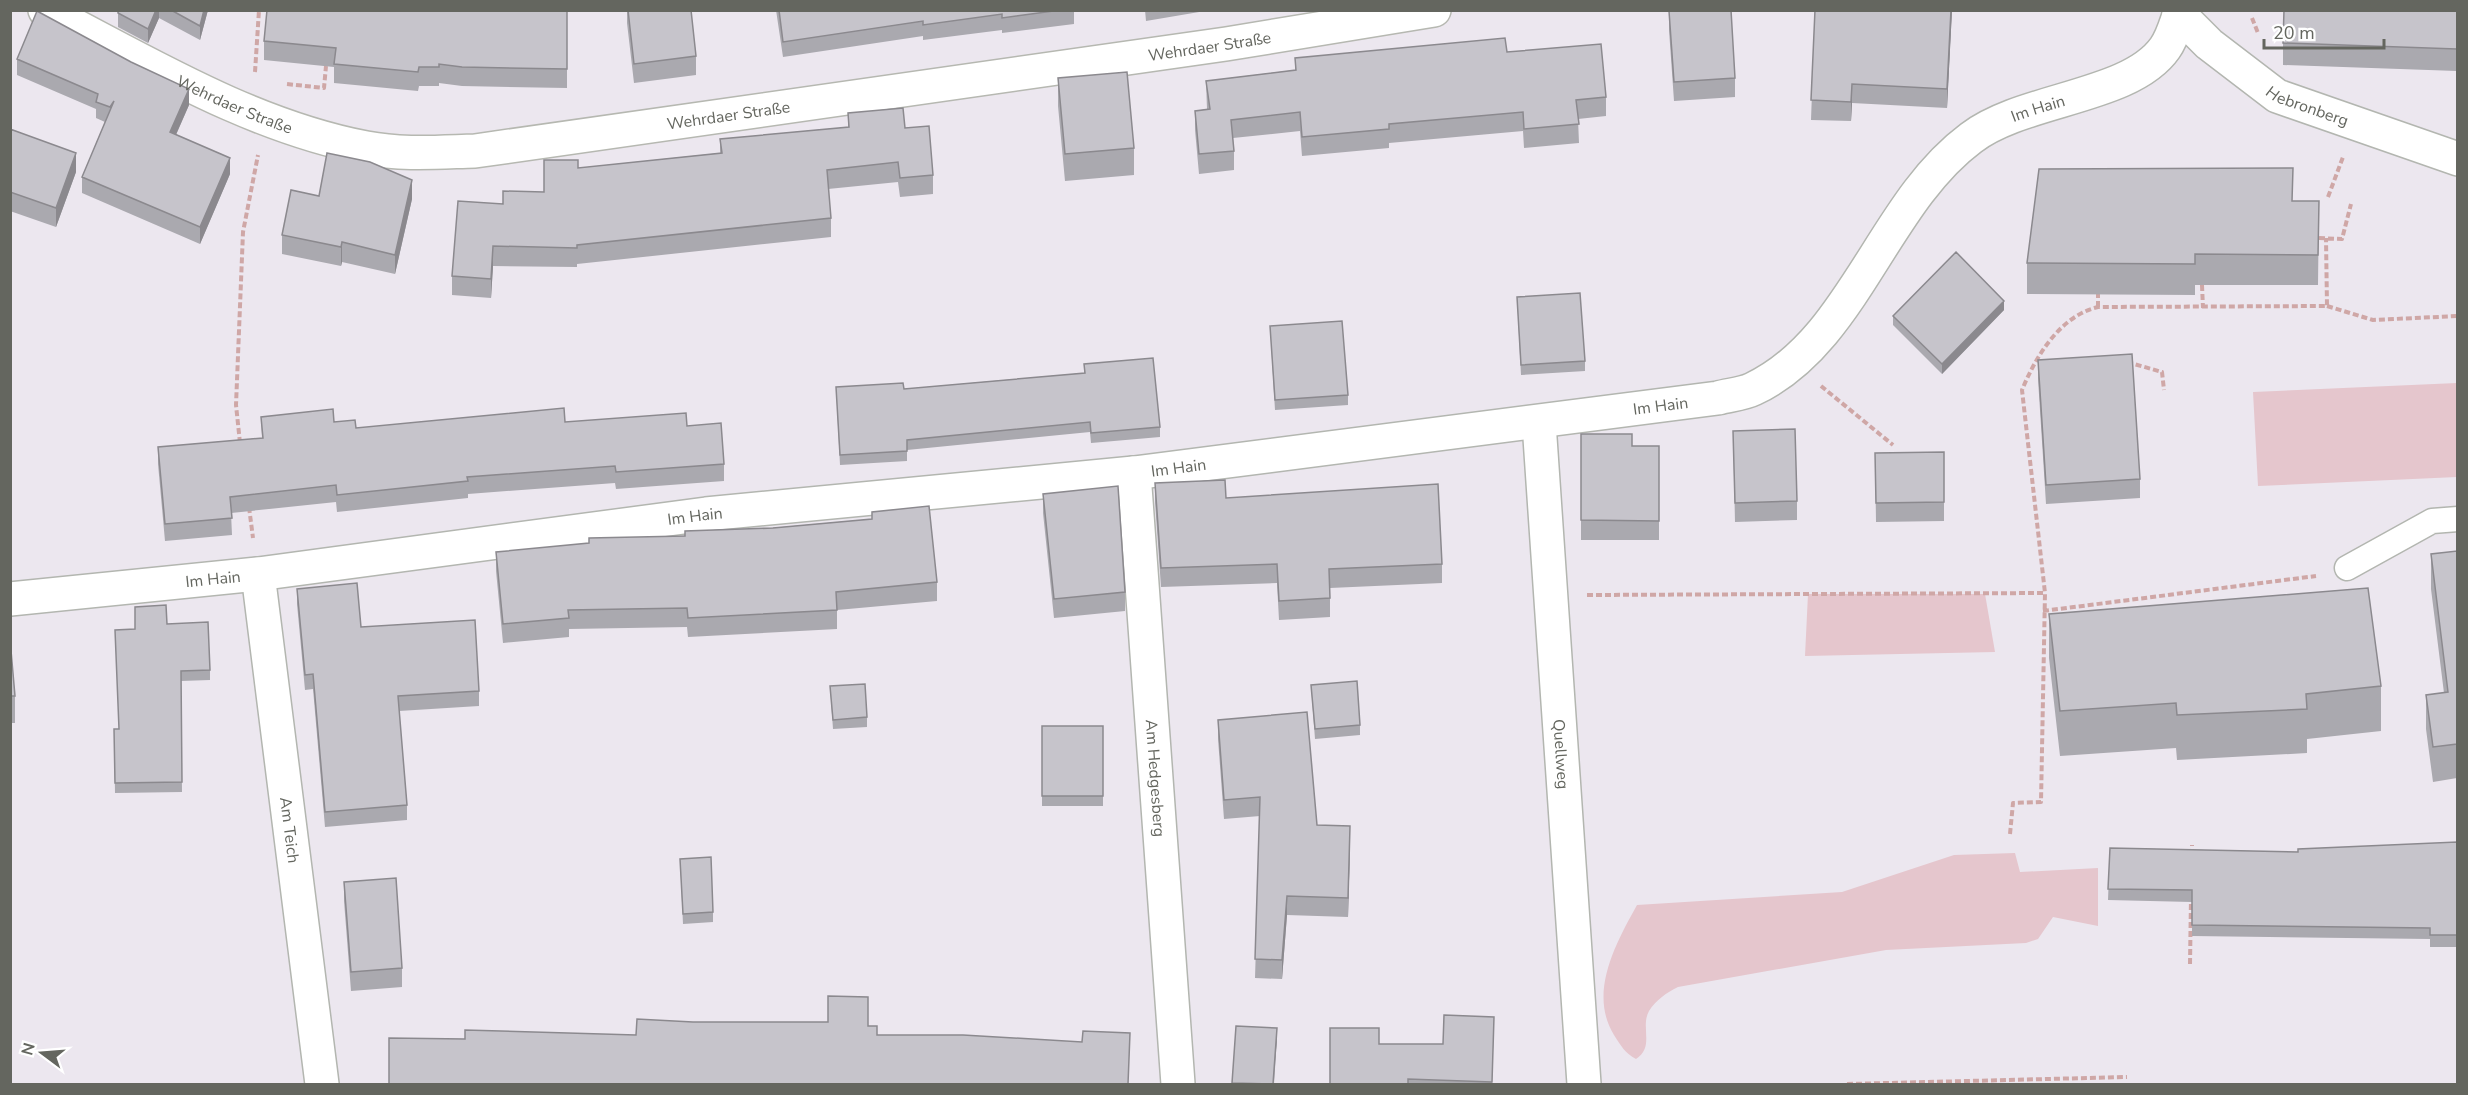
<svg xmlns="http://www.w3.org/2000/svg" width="2468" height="1095" font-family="'Nunito Sans',sans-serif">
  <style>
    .green { fill: #e5c6cd }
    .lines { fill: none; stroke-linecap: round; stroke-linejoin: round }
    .service-casing { stroke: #b3b6b0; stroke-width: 27 }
    .minor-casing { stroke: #b3b6b0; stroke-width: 36 }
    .secondary-casing { stroke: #b6b8b1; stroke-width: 36 }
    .path { stroke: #cfa7a6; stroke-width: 4; stroke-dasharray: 6 3; stroke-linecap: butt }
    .service { stroke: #fff; stroke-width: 24 }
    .minor { stroke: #fff; stroke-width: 33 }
    .secondary { stroke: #fff; stroke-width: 33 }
    .wall { fill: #aaa9af }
    .shaded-wall { fill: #8b898e }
    .building { fill: #c6c4cb; stroke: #8b898e; stroke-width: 1.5 }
    .labels { text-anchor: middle; stroke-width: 6; stroke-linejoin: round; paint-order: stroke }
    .street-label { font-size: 16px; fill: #64665f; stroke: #fff }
  </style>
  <rect width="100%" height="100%" fill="#ece7ef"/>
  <path class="green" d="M 2457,383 L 2457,477 L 2258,486 L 2253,392 Z
    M 1808,594 L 1985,594 L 1995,652 L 1805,656 Z
    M 2015,853 L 2020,872 L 2098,868 L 2098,926 L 2053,917 L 2038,939 L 2026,943 L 1886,950 L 1678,987 C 1666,993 1656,1000 1649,1011 C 1640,1027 1655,1047 1636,1059 C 1625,1053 1621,1046 1614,1035 C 1588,993 1616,943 1637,905 L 1842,892 L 1954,855 Z"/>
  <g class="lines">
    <g class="service-casing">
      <path id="service" d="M 2347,568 L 2432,521 L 2458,519"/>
    </g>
    <g class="minor-casing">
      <g id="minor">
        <path id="s1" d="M 2179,14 L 2209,44 L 2277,96 L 2458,159"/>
        <path id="s2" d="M 1539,423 L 1584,1084"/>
        <path id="s3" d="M 1134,473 L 1178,1084"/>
        <path id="s4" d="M 258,574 L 322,1084"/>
        <path id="s5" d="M 10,599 L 258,574 L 706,514 L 1134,473 L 1718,398 C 1729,395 1743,394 1753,389 C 1854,341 1882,204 1971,138 C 2023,98 2130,98 2165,48 C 2173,37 2176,23 2181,10"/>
      </g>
    </g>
    <g class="secondary-casing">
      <g id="secondary">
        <path id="s6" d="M 45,10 C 148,63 251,126 366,148 C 402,155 438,152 475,151 L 1226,44 L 1434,10"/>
      </g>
    </g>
    <path class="path" d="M 2252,18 L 2258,33
      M 255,72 L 259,10
      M 287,84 L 324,88 L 326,66
      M 2328,197 L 2343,157
      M 2319,238 L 2342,239 L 2351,204
      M 2202,285 L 2203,308
      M 2327,306 L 2373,320 L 2458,316
      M 2098,307 L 2098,291
      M 2127,362 L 2162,372 L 2164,390
      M 1821,386 L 1893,445
      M 240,443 L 236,405 L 243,232 L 258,155
      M 249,507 L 253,538
      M 1587,595 L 2045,593
      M 2043,611 L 2316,576
      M 2010,834 L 2013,803 L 2041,802 L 2045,593 L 2022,390 C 2036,356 2060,316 2098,307 L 2327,306 L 2326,238
      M 2192,855 L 2192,845
      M 2190,964 L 2191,898
      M 1847,1084 L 2127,1077"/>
    <use href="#service" class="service"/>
    <use href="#minor" class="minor"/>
    <use href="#secondary" class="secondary"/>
  </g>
  <path class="wall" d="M 118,10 L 208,10 L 200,40 L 159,18 L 148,43 L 118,27 Z
    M 567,10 L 567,88 L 462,86 L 439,83 L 439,86 L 419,86 L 418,91 L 334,83 L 334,67 L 264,60 L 264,41 Z
    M 627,10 L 691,10 L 696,56 L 696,75 L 634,83 L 627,23 Z
    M 776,10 L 1074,10 L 1074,24 L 1002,33 L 1002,30 L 923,40 L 923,36 L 783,57 Z
    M 1145,10 L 1211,10 L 1146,21 Z
    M 1815,10 L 1952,10 L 1947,108 L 1852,103 L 1851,121 L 1811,120 Z
    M 2457,10 L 2457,71 L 2283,65 L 2283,43 Z
    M 1669,11 L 1735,78 L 1735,97 L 1674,101 L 1669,30 Z
    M 1507,52 L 1606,97 L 1606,116 L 1578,119 L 1579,143 L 1524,148 L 1523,131 L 1389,143 L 1389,148 L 1302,156 L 1300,131 L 1233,138 L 1234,151 L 1234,170 L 1199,174 L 1195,130 L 1195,111 L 1207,109 L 1206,81 L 1295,70 L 1295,58 Z
    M 17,59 L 189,105 L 176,135 L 230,174 L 200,244 L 82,193 L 82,177 L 105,122 L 96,118 L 96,109 L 17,75 Z
    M 1058,78 L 1134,148 L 1134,175 L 1065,181 L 1058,106 Z
    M 848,113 L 905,128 L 933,175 L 933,194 L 900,197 L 898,182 L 828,189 L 831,218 L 831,237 L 577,264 L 577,267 L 493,266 L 491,298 L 452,295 L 452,276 L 503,204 L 544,192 L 578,168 L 720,153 L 720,139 L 848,127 Z
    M 10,129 L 76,172 L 56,227 L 10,211 Z
    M 319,196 L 412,199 L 395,274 L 342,262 L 341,266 L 282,254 L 282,235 Z
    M 2293,201 L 2319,201 L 2318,285 L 2195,285 L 2195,295 L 2027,294 L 2027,263 Z
    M 1517,297 L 1585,361 L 1585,371 L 1521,375 Z
    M 2004,310 L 1942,374 L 1893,325 L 1893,316 Z
    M 1270,326 L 1348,395 L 1348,405 L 1275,410 Z
    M 2038,360 L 2140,479 L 2140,498 L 2046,504 L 2038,379 Z
    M 1084,364 L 1160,427 L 1160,437 L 1091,443 L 1090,432 L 907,450 L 907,461 L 840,465 L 836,387 L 904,389 L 1084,373 Z
    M 261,417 L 334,422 L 356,428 L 565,422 L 687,426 L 724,464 L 724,481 L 616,489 L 615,483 L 468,494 L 468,498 L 337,512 L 336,502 L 231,513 L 232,535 L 165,541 L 158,464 L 158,447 L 262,438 Z
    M 1733,431 L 1797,501 L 1797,520 L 1735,522 Z
    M 1581,434 L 1632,446 L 1659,446 L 1659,540 L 1581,540 Z
    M 1944,452 L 1944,521 L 1876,522 L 1875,453 Z
    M 1155,483 L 1442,564 L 1442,583 L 1330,588 L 1330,617 L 1279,620 L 1277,583 L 1161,587 L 1155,502 Z
    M 1043,494 L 1125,592 L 1125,611 L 1054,618 L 1043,513 Z
    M 872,512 L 937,582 L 937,601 L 837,610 L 837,629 L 688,637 L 687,627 L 569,629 L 569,637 L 503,643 L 496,571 L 496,552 L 872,519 Z
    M 2457,551 L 2457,778 L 2433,782 L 2426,729 L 2426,695 L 2444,693 L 2431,589 L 2431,554 Z
    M 297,589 L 361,627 L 479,691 L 479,706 L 399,711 L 407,805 L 407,820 L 325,827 L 313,689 L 305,690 L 297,604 Z
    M 2049,614 L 2381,686 L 2381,731 L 2307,739 L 2307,753 L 2177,760 L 2176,748 L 2060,756 L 2049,658 Z
    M 167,624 L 210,670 L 210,680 L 181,681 L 182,792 L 115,793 L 114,729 L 119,729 L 135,629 Z
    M 10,639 L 15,696 L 15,723 L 10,723 Z
    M 1311,685 L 1360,725 L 1360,735 L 1315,739 Z
    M 830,686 L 867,717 L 867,727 L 833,729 Z
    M 1218,720 L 1317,825 L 1350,845 L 1348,917 L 1287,915 L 1282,979 L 1255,978 L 1260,816 L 1224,819 L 1218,739 Z
    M 1042,726 L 1103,726 L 1103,806 L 1042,806 Z
    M 2457,842 L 2457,947 L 2430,947 L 2430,939 L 2192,936 L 2192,902 L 2108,900 L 2110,848 L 2298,852 Z
    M 680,859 L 713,912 L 713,922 L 683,924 Z
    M 344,882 L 402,968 L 402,987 L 351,991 L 344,901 Z
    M 1494,1017 L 1492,1084 L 1330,1084 L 1379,1044 L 1443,1044 Z
    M 1236,1026 L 1277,1038 L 1274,1084 L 1232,1084 Z"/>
  <path class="shaded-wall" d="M 156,10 L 159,10 L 159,18 L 148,43 L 148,29 Z
    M 204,10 L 208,10 L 200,40 L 200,26 Z
    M 1951,10 L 1952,10 L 1947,108 L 1947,89 Z
    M 1852,84 L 1852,103 L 1851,121 L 1851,102 Z
    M 189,89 L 189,105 L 170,148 L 170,132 Z
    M 76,153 L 76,172 L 56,227 L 56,208 Z
    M 230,158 L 230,174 L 200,244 L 200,227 Z
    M 412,180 L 412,199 L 395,274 L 395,255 Z
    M 342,242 L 342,262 L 341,266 L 341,247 Z
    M 493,246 L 493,266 L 491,298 L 491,279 Z
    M 2004,301 L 2004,310 L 1942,374 L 1942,364 Z
    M 1350,826 L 1350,845 L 1348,917 L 1348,898 Z
    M 1287,896 L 1287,915 L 1282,979 L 1282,960 Z
    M 1277,1028 L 1277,1038 L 1273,1084 Z"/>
  <path class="building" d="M 118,10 L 156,10 L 148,29 L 118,13 Z
    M 171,10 L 204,10 L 200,26 Z
    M 267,10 L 567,10 L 567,69 L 462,67 L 439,64 L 439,67 L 419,67 L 418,72 L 334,64 L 336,48 L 264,41 Z
    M 628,10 L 691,10 L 696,56 L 634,64 Z
    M 779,10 L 1061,10 L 1002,18 L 1002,14 L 923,25 L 923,21 L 783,42 Z
    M 1731,10 L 1735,78 L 1674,82 L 1669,11 Z
    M 1815,10 L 1951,10 L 1947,89 L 1852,84 L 1851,102 L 1811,100 Z
    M 2284,10 L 2457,10 L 2457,49 L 2283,43 Z
    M 37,11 L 131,62 L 189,89 L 170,132 L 230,158 L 200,227 L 82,177 L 114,101 L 110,107 L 96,102 L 98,94 L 17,59 Z
    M 1505,38 L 1507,52 L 1601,44 L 1606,97 L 1576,100 L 1579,124 L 1524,129 L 1523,112 L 1389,124 L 1389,129 L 1302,137 L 1300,112 L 1231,120 L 1234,151 L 1199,154 L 1195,111 L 1210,109 L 1206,81 L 1296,70 L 1295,58 Z
    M 1127,72 L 1134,148 L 1065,154 L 1058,78 Z
    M 903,108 L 905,128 L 929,126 L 933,175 L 900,178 L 898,162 L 827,170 L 831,218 L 577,245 L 577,248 L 493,246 L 491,279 L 452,276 L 458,201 L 503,204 L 503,191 L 544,192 L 544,160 L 578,160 L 578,168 L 722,153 L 720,139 L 849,127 L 848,113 Z
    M 10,129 L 76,153 L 56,208 L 10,192 Z
    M 327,153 L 370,162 L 412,180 L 395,255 L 342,242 L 341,247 L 282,235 L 291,190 L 319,196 Z
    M 2293,168 L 2292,201 L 2319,201 L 2318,255 L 2195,254 L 2195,264 L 2027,263 L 2039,169 Z
    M 1956,252 L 2004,301 L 1942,364 L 1893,316 Z
    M 1580,293 L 1585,361 L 1521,365 L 1517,297 Z
    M 1342,321 L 1348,395 L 1275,400 L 1270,326 Z
    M 2132,354 L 2140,479 L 2046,485 L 2038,360 Z
    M 1153,358 L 1160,427 L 1091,433 L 1090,422 L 907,440 L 907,451 L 840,455 L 836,387 L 903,383 L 904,389 L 1085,373 L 1084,364 Z
    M 564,408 L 565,422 L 686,413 L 687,426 L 721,423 L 724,464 L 616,472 L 615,466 L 467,477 L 468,481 L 337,495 L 336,485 L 230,497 L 232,518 L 165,524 L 158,447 L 263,438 L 261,417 L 333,409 L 334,422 L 355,420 L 356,428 Z
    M 1795,429 L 1797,501 L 1735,503 L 1733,431 Z
    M 1581,434 L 1632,434 L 1632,446 L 1659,446 L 1659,521 L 1581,520 Z
    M 1944,452 L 1944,502 L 1876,503 L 1875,453 Z
    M 1225,480 L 1226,498 L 1438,484 L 1442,564 L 1329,569 L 1330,598 L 1279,601 L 1277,564 L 1161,568 L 1155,483 Z
    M 1118,486 L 1125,592 L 1054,599 L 1043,494 Z
    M 929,506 L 937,582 L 836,592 L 837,610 L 688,618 L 687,608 L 568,610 L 569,618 L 503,624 L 496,552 L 589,543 L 589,538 L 685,536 L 685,531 L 773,528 L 872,519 L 872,512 Z
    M 2457,551 L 2457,744 L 2433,747 L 2426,695 L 2448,692 L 2431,554 Z
    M 357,583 L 361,627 L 475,620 L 479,691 L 398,696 L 407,805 L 325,812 L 313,674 L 305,675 L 297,589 Z
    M 2368,588 L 2381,686 L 2306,694 L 2307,709 L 2177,715 L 2176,703 L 2060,711 L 2049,614 Z
    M 166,605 L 167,624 L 208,622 L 210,670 L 181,671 L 182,782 L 115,783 L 114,729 L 119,729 L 115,630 L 135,629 L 135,607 Z
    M 10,639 L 15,696 L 10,696 Z
    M 1357,681 L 1360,725 L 1315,729 L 1311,685 Z
    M 865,684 L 867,717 L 833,720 L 830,686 Z
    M 1307,712 L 1317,825 L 1350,826 L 1348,898 L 1287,896 L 1282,960 L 1255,959 L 1260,797 L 1224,800 L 1218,720 Z
    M 1042,726 L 1103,726 L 1103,796 L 1042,796 Z
    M 2457,842 L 2457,935 L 2430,935 L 2430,928 L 2192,925 L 2192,890 L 2108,889 L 2110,848 L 2298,852 L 2298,849 Z
    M 711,857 L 713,912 L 683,914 L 680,859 Z
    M 396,878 L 402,968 L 351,972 L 344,882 Z
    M 828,996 L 868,997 L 868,1026 L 877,1026 L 877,1035 L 963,1035 L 1082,1042 L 1083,1031 L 1130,1033 L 1128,1084 L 389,1084 L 389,1038 L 465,1039 L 465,1030 L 636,1035 L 637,1019 L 693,1022 L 828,1022 Z
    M 1444,1015 L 1494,1017 L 1492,1082 L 1408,1079 L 1408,1084 L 1330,1084 L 1330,1028 L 1379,1028 L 1379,1044 L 1443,1044 Z
    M 1236,1026 L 1277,1028 L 1273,1084 L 1232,1083 Z"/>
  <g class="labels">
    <g class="street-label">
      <text dy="6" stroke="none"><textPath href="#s6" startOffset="1202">Wehrdaer Straße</textPath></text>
      <text dy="6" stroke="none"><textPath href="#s6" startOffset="212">Wehrdaer Straße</textPath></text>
      <text dy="6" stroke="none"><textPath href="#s1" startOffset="160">Hebronberg</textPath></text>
      <text dy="6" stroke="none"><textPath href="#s5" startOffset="2166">Im Hain</textPath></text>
      <text dy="6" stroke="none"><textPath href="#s6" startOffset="716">Wehrdaer Straße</textPath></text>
      <text dy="6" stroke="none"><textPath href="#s5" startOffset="1662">Im Hain</textPath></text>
      <text dy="6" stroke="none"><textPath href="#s5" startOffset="1176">Im Hain</textPath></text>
      <text dy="6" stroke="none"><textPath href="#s5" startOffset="690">Im Hain</textPath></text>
      <text dy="6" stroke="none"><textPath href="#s5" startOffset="204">Im Hain</textPath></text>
      <text dy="6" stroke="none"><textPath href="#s2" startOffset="332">Quellweg</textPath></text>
      <text dy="6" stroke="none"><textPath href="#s3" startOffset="306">Am Hedgesberg</textPath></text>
      <text dy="6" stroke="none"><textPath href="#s4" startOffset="258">Am Teich</textPath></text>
    </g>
  </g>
  <rect width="2468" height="1095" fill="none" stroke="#64665f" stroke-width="24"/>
  <g transform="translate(42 1053) rotate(286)" stroke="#ffffff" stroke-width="4.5" paint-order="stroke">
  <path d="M0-4.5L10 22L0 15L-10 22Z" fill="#64665f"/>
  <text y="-9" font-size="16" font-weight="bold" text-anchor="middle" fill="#64665f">N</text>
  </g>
  <path d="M2264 39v9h120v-9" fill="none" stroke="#64665f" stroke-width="3"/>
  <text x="2273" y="39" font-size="18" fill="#64665f" stroke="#ffffff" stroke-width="4.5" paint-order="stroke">20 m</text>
</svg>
